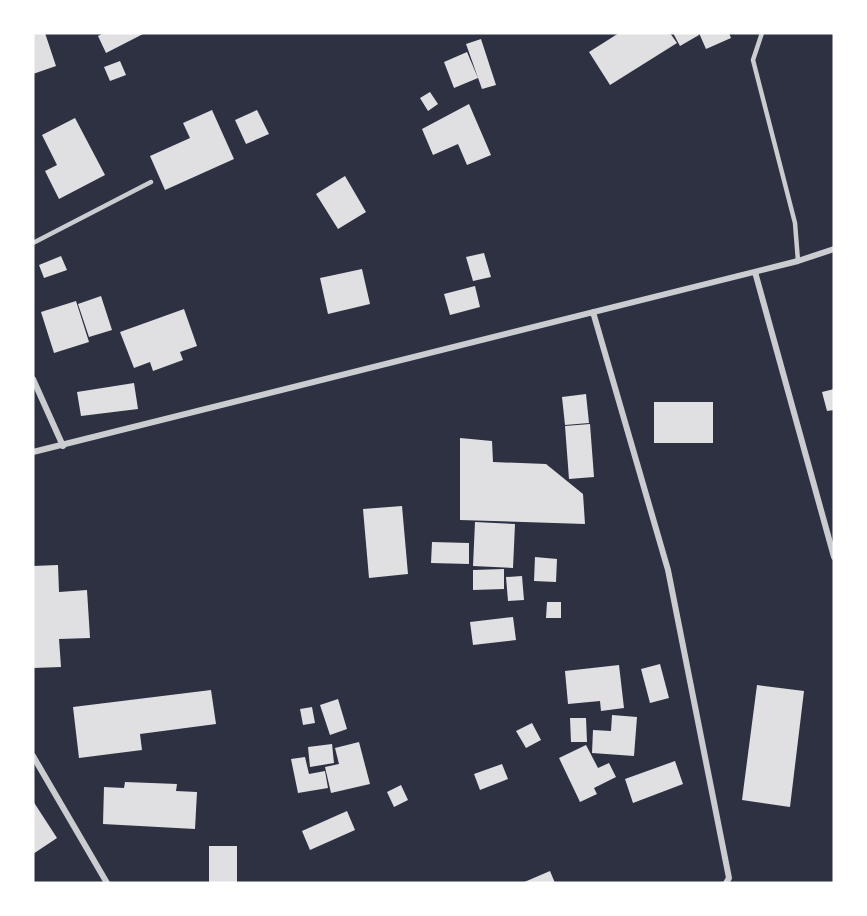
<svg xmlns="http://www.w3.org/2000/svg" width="867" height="916" font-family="'Space Grotesk',sans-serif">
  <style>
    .building { fill: #e0e0e3 }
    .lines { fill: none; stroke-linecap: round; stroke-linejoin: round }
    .service { stroke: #caccd0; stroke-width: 4.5 }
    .minor { stroke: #caccd0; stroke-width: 6 }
  </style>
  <rect width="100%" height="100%" fill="#2d3142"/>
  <path class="building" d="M 33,33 L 45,33 L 56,66 L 33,74 Z
    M 104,33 L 145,33 L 106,53 L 98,36 Z
    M 619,33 L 670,33 L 677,43 L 610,85 L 589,52 Z
    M 673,33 L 698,33 L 699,35 L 680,46 Z
    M 699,33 L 729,33 L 731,38 L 706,49 Z
    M 481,39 L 496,85 L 482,89 L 466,44 Z
    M 467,52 L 478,78 L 454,88 L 444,62 Z
    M 120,61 L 126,75 L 110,81 L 104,67 Z
    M 430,92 L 438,104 L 428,111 L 420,98 Z
    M 469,104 L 491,155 L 467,165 L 458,144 L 433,155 L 422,129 Z
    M 212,110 L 234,159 L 165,190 L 150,156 L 190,138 L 183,123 Z
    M 257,110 L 269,134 L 246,144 L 235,120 Z
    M 75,118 L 105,175 L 59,199 L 45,171 L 57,165 L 42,135 Z
    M 345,176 L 366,212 L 338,229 L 316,194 Z
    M 484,253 L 491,277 L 473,281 L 466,257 Z
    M 61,256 L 67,270 L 44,278 L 39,265 Z
    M 362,269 L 370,304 L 328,314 L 320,278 Z
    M 475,286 L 480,307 L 450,315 L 444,294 Z
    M 101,296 L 112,330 L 89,337 L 78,304 Z
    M 76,301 L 89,342 L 54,353 L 41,312 Z
    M 184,309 L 197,346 L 180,352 L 183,360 L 153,371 L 150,362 L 134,368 L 120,332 Z
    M 134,383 L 138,409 L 81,416 L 77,392 Z
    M 834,389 L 834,410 L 827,411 L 822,392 Z
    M 586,394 L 589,423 L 565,425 L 562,397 Z
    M 654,402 L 713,402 L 713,443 L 654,443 Z
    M 590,424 L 594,477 L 569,479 L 565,426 Z
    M 460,438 L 492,441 L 493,462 L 546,464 L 583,494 L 585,524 L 460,520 Z
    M 402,506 L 408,574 L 369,578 L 363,509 Z
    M 475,522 L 515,524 L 513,568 L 473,566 Z
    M 432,542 L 469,543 L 469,564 L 431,563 Z
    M 535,557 L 557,559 L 556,582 L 534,581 Z
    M 58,565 L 59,592 L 87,590 L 90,638 L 59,639 L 61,667 L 33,668 L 33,566 Z
    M 504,569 L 504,589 L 473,590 L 473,570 Z
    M 522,576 L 524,600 L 508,601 L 506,577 Z
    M 547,602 L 561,602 L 561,618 L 546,618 Z
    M 513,617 L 516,640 L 473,645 L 470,622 Z
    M 660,664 L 669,698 L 650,703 L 641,669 Z
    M 619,665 L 624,708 L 601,711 L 600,701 L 568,704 L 565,671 Z
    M 757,685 L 804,691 L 790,807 L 742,800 Z
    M 211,690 L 216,724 L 140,734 L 142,750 L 79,758 L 73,707 Z
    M 338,699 L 347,729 L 330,735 L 320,705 Z
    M 312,707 L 315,723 L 303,725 L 300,709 Z
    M 612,715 L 637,717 L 634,756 L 592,753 L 593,730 L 611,731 Z
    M 570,718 L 586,718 L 587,742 L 571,742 Z
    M 532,723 L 541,740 L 526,748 L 516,731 Z
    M 359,742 L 370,784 L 331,793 L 325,767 L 339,764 L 335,748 Z
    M 332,744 L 334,763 L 310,767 L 308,747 Z
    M 586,745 L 598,768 L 609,763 L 616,777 L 594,788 L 597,794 L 580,802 L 559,758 Z
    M 305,757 L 309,774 L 325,771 L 328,788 L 298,793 L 291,759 Z
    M 675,761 L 683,784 L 633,803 L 625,779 Z
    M 502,764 L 508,779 L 480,790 L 474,774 Z
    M 125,782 L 177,784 L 176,791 L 197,792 L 195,829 L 103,824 L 104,787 L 124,788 Z
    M 401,785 L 408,800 L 394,807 L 387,792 Z
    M 33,801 L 57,838 L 33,854 Z
    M 347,811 L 355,830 L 310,850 L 302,831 Z
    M 209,846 L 237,846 L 237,883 L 209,883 Z
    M 550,871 L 555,883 L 522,883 Z"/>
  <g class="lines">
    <path class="service" d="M 762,33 L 753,60 L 795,223 L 798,261
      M 33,243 L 151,182"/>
    <path class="minor" d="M 755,272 L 834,557
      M 593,312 L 668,570 L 729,878 L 726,883
      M 33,379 L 63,446
      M 33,452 L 798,261 L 834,249
      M 33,756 L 107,883"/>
  </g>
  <rect width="867" height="916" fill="none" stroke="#ffffff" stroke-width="69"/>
</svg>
